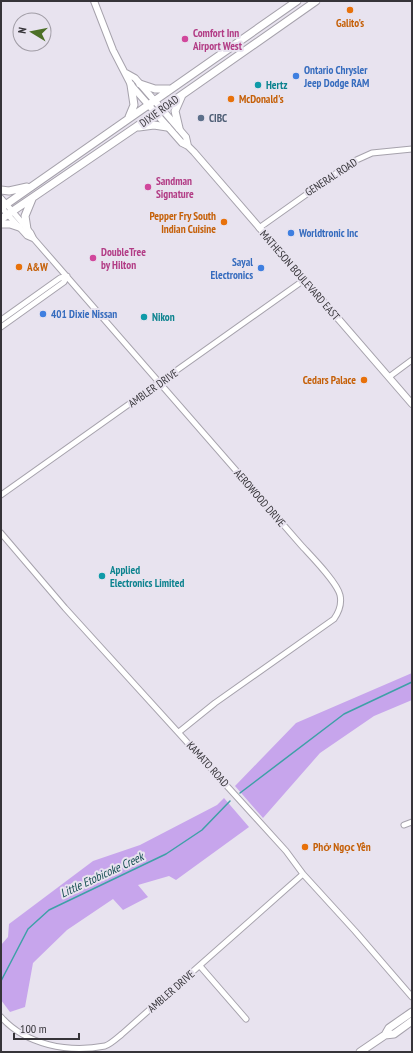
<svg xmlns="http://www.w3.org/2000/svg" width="413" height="1053" font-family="'PT Sans Narrow',sans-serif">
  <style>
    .green { fill: #c7a5ec }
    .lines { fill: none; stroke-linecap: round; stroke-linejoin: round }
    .stream { stroke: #3ea0a7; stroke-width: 1.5 }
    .minor-casing { stroke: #a6a2ac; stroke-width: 7 }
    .tertiary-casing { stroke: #a6a2ac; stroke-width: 8 }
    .secondary-casing { stroke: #a6a2ac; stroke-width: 9 }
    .minor { stroke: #fff; stroke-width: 5 }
    .tertiary { stroke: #fff; stroke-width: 6 }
    .secondary { stroke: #fff; stroke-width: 7 }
    .food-dot { fill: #e8710a; stroke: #e8e3ef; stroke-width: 1.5 }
    .hotel-dot { fill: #d1479c; stroke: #e8e3ef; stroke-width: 1.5 }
    .shop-dot { fill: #3f7fe0; stroke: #e8e3ef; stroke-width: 1.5 }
    .culture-dot { fill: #0f9aa8; stroke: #e8e3ef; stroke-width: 1.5 }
    .service-dot { fill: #5c6f8a; stroke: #e8e3ef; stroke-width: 1.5 }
    .labels { text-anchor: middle; stroke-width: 4; stroke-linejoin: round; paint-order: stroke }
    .food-label { font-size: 11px; font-weight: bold; fill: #c56008; stroke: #e8e3ef; text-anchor: start }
    .hotel-label { font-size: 11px; font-weight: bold; fill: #b23c85; stroke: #e8e3ef; text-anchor: start }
    .shop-label { font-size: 11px; font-weight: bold; fill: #366cbe; stroke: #e8e3ef; text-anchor: start }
    .culture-label { font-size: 11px; font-weight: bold; fill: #0d838f; stroke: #e8e3ef; text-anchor: start }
    .street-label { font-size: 11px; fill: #363439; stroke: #e8e3ef }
    .service-label { font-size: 11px; font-weight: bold; fill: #4e5e75; stroke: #e8e3ef; text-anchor: start }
    .water-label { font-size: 12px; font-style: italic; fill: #185054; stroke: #e8e3ef }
  </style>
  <rect width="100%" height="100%" fill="#e8e3ef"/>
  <path class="green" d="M 412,673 L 412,700 L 374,716 L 320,753 L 263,818 L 235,786 L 296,723 Z
    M 224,798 L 249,827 L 176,880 L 169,876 L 138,885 L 148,897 L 123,910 L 113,899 L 67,930 L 33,963 L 25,1007 L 10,1012 L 1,1000 L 1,945 L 8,937 L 9,924 L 93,861 L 140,845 L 217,805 Z"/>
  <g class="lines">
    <path class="stream" d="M 240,793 L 344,714 L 412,682
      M 1,981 L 28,929 L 49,910 L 166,854 L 202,830 L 230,801"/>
    <g class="minor-casing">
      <path id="minor" d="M 1,198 L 31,233 L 34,239 L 301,545 C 311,556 337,582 340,595 C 342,604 339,612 334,619 L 215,703 L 179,732
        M 1,207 L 27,236 L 34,239
        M 259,228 L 352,162 L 372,153 L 412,149
        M 1,320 L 60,278 L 67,276
        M 1,327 L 64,282 L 67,276
        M 389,377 L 412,360
        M 1,495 L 304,280
        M 1,533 L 65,608 L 286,851 L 303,874 L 355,931 L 412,997
        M 404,825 L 412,822
        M 200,966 L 246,1019
        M 1,1017 C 26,1045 68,1053 105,1046 C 111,1044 117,1038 122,1034 L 303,874"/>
    </g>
    <g class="tertiary-casing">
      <path id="tertiary" d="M 94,1 L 113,50 L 131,85 L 182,143 L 188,146 L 194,152 L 412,404
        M 126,73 L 135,78 L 186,137 L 188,146"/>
    </g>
    <g class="secondary-casing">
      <path id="secondary" d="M 140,84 L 155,89 L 169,89
        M 129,117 L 134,105 L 131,85
        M 139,127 L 154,125 L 167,127
        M 179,128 L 175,111 L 182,95
        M 1,190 L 9,191 L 27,187
        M 1,208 L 297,1
        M 1,219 L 136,127 L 316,1
        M 1,224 L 10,224 L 19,227
        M 27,229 L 25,216 L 32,199
        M 385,1035 L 394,1034 L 412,1021
        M 360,1052 L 385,1035 L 389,1028 L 412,1012"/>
    </g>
    <use href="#minor" class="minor"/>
    <use href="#tertiary" class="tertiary"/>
    <use href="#secondary" class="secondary"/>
  </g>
  <g class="food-dot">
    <circle cx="350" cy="10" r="4"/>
    <circle cx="231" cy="99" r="4"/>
    <circle cx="224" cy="222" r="4"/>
    <circle cx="19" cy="267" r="4"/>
    <circle cx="364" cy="380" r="4"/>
    <circle cx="305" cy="847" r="4"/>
  </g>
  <g class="hotel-dot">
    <circle cx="185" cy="39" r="4"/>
    <circle cx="148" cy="187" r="4"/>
    <circle cx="93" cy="258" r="4"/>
  </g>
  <g class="shop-dot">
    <circle cx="296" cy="76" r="4"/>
    <circle cx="291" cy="233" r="4"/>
    <circle cx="261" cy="268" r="4"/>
    <circle cx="43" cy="314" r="4"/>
  </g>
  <g class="culture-dot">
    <circle cx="258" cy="85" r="4"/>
    <circle cx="144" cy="317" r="4"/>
    <circle cx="102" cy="576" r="4"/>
  </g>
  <circle class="service-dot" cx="201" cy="118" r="4"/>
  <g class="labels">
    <g class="food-label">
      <text x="350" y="27" text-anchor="middle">Galito's</text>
      <text x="239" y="103">McDonald's</text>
      <text x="216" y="220" text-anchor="end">Pepper Fry South<tspan x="216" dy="13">Indian Cuisine</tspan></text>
      <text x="27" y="271">A&amp;W</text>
      <text x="356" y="384" text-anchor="end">Cedars Palace</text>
      <text x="313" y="851">Phở Ngọc Yến</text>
    </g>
    <g class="hotel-label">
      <text x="193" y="37">Comfort Inn<tspan x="193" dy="13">Airport West</tspan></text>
      <text x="156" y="185">Sandman<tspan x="156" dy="13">Signature</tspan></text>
      <text x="101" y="256">DoubleTree<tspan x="101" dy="13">by Hilton</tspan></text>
    </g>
    <g class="shop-label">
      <text x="304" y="74">Ontario Chrysler<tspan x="304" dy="13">Jeep Dodge RAM</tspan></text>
      <text x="299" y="237">Worldtronic Inc</text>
      <text x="253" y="266" text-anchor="end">Sayal<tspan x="253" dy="13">Electronics</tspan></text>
      <text x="51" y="318">401 Dixie Nissan</text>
    </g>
    <g class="culture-label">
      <text x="266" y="89">Hertz</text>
      <text x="152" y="321">Nikon</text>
      <text x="110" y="574">Applied<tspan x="110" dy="13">Electronics Limited</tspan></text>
    </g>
    <g class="street-label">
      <text transform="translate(159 111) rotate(-36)" y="4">DIXIE ROAD</text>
      <text transform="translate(331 177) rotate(-33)" y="4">GENERAL ROAD</text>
      <text transform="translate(300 275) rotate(49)" y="4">MATHESON BOULEVARD EAST</text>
      <text transform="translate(153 388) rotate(-35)" y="4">AMBLER DRIVE</text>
      <text transform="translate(260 498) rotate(49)" y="4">AEROWOOD DRIVE</text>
      <text transform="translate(208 764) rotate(48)" y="4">KAMATO ROAD</text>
      <text transform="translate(171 991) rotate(-41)" y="4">AMBLER DRIVE</text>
    </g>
    <g class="service-label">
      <text x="209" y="122">CIBC</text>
    </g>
    <g class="water-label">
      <text transform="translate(102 875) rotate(-25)" y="4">Little Etobicoke Creek</text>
    </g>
  </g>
  <rect width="413" height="1053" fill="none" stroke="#363439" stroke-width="4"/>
  <g transform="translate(32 32) rotate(280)"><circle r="19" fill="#e8e3ef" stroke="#a19da6"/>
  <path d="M0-3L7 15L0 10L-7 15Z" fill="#4d7028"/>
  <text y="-6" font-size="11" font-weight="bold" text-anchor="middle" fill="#363439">N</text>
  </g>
  <path d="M14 1033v6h65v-6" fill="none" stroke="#363439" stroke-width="2"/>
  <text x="20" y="1033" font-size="12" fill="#363439" stroke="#e8e3ef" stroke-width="3" paint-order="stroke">100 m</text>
</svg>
